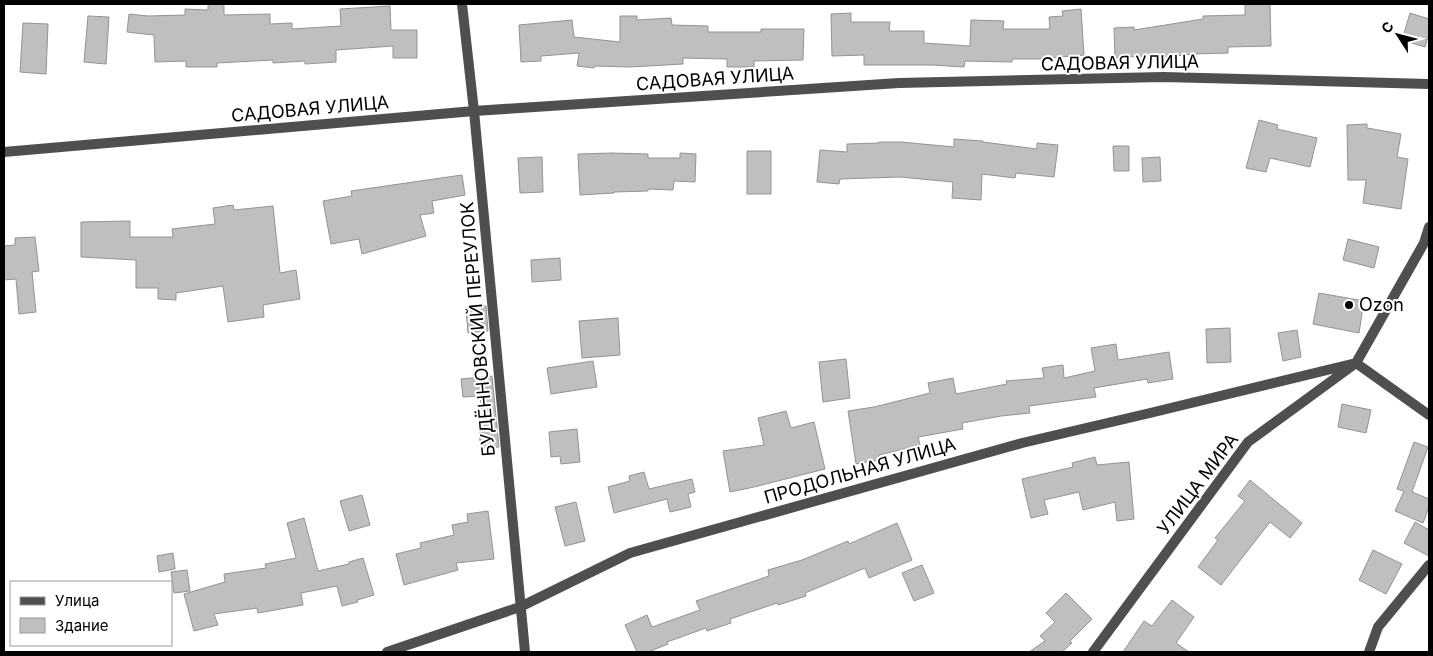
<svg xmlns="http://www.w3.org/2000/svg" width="1433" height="656" font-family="Inter,sans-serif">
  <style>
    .building { fill: #bfbfbf; stroke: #939393 }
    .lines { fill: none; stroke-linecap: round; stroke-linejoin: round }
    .street { stroke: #4f4f4f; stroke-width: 10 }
    .poi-dot { fill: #000; stroke: #fff; stroke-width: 2 }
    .labels { text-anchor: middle; stroke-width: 4; stroke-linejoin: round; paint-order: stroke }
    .street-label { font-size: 18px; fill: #000; stroke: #fff }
    .poi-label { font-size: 18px; fill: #000; stroke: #fff; text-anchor: start }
  </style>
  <rect width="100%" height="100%" fill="#fff"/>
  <path class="building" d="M 208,4 L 224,4 L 224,15 L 270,14 L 270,24 L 292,23 L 292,29 L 341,26 L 340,9 L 390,6 L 391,30 L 417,30 L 417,58 L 393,58 L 393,46 L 336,50 L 336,62 L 305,64 L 305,61 L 273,63 L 273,60 L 217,63 L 217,67 L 186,67 L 186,61 L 155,62 L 154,35 L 127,32 L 129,14 L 148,16 L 185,15 L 185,9 L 208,10 Z
    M 1245,4 L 1270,4 L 1271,46 L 1228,47 L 1228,53 L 1193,54 L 1159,58 L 1159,55 L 1115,58 L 1114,28 L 1134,27 L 1134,30 L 1203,19 L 1203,16 L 1245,15 Z
    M 1081,9 L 1084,55 L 1039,59 L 1012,59 L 1012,62 L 965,61 L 964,67 L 932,65 L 864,65 L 864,55 L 832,56 L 831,14 L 851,13 L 851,22 L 890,22 L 889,31 L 924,31 L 924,43 L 970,46 L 971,20 L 1004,21 L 1003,29 L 1050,29 L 1049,17 L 1063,16 L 1062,11 Z
    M 1410,13 L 1429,19 L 1429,33 L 1425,47 L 1402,40 Z
    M 88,16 L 109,17 L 106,64 L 84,62 Z
    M 620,16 L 637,16 L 637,20 L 671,18 L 672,25 L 708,26 L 708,32 L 761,32 L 761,29 L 804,29 L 803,60 L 754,61 L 754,67 L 727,67 L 727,59 L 683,58 L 683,64 L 630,67 L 595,66 L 594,68 L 577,66 L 579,53 L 541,56 L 541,61 L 521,62 L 519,25 L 572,20 L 574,37 L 620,42 Z
    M 23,23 L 48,24 L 46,74 L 20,72 Z
    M 1259,120 L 1278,125 L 1277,129 L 1317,138 L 1310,167 L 1270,158 L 1266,172 L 1246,168 Z
    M 1367,124 L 1367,128 L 1401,134 L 1397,157 L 1408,159 L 1401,209 L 1363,203 L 1366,180 L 1348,180 L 1347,125 Z
    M 954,139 L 983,141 L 983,142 L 1037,149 L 1037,143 L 1058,145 L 1054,177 L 1016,173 L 1015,178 L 982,174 L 981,200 L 952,198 L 953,182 L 900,177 L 840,179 L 839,184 L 817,182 L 820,150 L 847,152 L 847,144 L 879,143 L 879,142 L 901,142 L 954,147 Z
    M 1113,146 L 1129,146 L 1129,171 L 1114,171 Z
    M 747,151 L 771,151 L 771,194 L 747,194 Z
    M 612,153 L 648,154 L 648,158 L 680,158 L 680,153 L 696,154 L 695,182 L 674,181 L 673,190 L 648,189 L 648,191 L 614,192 L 614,193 L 580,195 L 578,154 Z
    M 542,157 L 543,192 L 520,193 L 518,158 Z
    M 1160,157 L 1161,181 L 1143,182 L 1142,158 Z
    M 462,175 L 465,195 L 432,201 L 434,213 L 420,215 L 426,236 L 362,254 L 359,239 L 331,244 L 323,201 L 352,196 L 351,191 Z
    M 233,205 L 234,210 L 273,206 L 280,273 L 296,270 L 300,299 L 263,305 L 264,317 L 228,322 L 223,286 L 176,293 L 176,300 L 158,299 L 158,288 L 136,288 L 136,260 L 81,257 L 81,222 L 130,221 L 130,237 L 173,237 L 172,229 L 215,224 L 213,208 Z
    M 35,237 L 39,271 L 32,272 L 36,312 L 19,314 L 16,279 L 4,280 L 4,246 L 15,245 L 15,238 Z
    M 1348,239 L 1379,247 L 1374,268 L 1343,260 Z
    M 560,258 L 561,280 L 532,282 L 531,260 Z
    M 1319,293 L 1364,301 L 1359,333 L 1313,324 Z
    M 486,306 L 488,331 L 468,333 L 466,308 Z
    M 618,318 L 620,355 L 582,358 L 579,321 Z
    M 1230,328 L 1231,362 L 1207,363 L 1206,329 Z
    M 1297,330 L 1301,357 L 1283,361 L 1278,333 Z
    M 1116,344 L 1118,360 L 1169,352 L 1173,379 L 1148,383 L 1147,379 L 1094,388 L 1096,397 L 1029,406 L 1030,413 L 1001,416 L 962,423 L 963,429 L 918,437 L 920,445 L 879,455 L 879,460 L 856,464 L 848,411 L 874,407 L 930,393 L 928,383 L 953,378 L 956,394 L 1007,384 L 1006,381 L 1044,378 L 1042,368 L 1063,365 L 1064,378 L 1095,371 L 1091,348 Z
    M 846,359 L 850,398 L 823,402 L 819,362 Z
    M 593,361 L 597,387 L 551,394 L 547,368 Z
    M 492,376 L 499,447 L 481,449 L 479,432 L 485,431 L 480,396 L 463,397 L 461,379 Z
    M 1342,404 L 1371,410 L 1366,433 L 1338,427 Z
    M 786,411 L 791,428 L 814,422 L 825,469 L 754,487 L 730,492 L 723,451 L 764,445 L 758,418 Z
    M 577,429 L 580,462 L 561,464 L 560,456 L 551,457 L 549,432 Z
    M 1414,442 L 1428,447 L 1412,492 L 1429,499 L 1429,507 L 1423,523 L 1395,511 L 1404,491 L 1397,489 Z
    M 1095,457 L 1097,465 L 1129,462 L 1134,519 L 1117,521 L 1115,502 L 1083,510 L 1079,492 L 1044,500 L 1048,514 L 1031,518 L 1022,479 L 1073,467 L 1072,463 Z
    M 644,472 L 649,489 L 692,479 L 695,492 L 688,494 L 691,507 L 670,512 L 667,499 L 614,513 L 608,487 L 630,481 L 629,476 Z
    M 1250,480 L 1302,523 L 1290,538 L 1270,522 L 1221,585 L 1198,567 L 1218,540 L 1215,538 L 1245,501 L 1238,496 Z
    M 362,495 L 370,525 L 349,531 L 340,501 Z
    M 576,502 L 585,541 L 565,546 L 555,507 Z
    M 488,511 L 494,559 L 456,563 L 458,570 L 404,585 L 396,554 L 421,548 L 420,543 L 454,535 L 452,525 L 468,522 L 467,514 Z
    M 304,518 L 318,571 L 349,564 L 349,562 L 363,558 L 374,595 L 357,600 L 358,602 L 342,606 L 337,586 L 301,593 L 303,605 L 258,613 L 257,608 L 214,614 L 218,625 L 194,631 L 184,594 L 225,582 L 224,574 L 266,568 L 265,564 L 296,558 L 287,523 Z
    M 1415,522 L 1429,530 L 1429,556 L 1404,543 Z
    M 897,523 L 912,560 L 869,578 L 865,568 L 805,593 L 806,596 L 778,605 L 777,603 L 730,619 L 731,623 L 707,631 L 706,628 L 667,642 L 668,644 L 648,652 L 637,652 L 625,625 L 647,615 L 652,627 L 700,610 L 696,601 L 769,576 L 768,570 L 802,560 L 848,541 L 849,544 Z
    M 1373,550 L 1402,564 L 1386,594 L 1359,580 Z
    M 173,553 L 175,569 L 159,572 L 157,556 Z
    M 922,565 L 934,593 L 914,601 L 902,573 Z
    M 187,570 L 190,591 L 174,593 L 171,572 Z
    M 1066,593 L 1092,619 L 1070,641 L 1072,643 L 1062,652 L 1029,652 L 1045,641 L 1040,636 L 1055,622 L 1046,613 Z
    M 1172,600 L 1194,617 L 1176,643 L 1189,652 L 1123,652 L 1144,621 L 1152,626 Z"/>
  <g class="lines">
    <path class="street" d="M 462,4 L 474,111 L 525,652
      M 4,152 L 474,111 L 899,83 L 1163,77 L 1429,84
      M 1356,363 L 1429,415
      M 387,652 L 520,607 L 630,553 L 1022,443 L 1150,413 L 1356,363
      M 1093,652 L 1248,442 L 1356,363 L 1424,243 L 1429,227
      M 1369,652 L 1378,627 L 1429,565"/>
  </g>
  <circle class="poi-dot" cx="1349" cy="305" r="5"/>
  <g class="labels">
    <g class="street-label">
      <text transform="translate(1120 63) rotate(-1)" y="6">САДОВАЯ УЛИЦА</text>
      <text transform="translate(715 79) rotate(-4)" y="6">САДОВАЯ УЛИЦА</text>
      <text transform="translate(310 109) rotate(-5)" y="6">САДОВАЯ УЛИЦА</text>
      <text transform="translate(478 329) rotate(-95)" y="6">БУДЁННОВСКИЙ ПЕРЕУЛОК</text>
      <text transform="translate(860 471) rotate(-16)" y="6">ПРОДОЛЬНАЯ УЛИЦА</text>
      <text transform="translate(1198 484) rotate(-53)" y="6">УЛИЦА МИРА</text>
    </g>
    <g class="poi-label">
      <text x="1359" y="311">Ozon</text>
    </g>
  </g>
  <rect width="1433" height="656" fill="none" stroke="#000000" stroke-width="10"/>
  <rect x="10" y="581" width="162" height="65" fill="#ffffff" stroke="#999999"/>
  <rect x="20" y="597" width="25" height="8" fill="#4f4f4f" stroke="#999999"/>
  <text x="55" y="606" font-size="15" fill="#000000">Улица</text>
  <rect x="20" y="618" width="25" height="15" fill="#bfbfbf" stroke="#999999"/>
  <text x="55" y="631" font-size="15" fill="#000000">Здание</text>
  <g transform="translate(1398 35) rotate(306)" stroke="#ffffff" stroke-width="4" paint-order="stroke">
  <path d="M0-4L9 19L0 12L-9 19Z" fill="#000000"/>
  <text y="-8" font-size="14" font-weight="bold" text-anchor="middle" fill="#000000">С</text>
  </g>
</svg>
